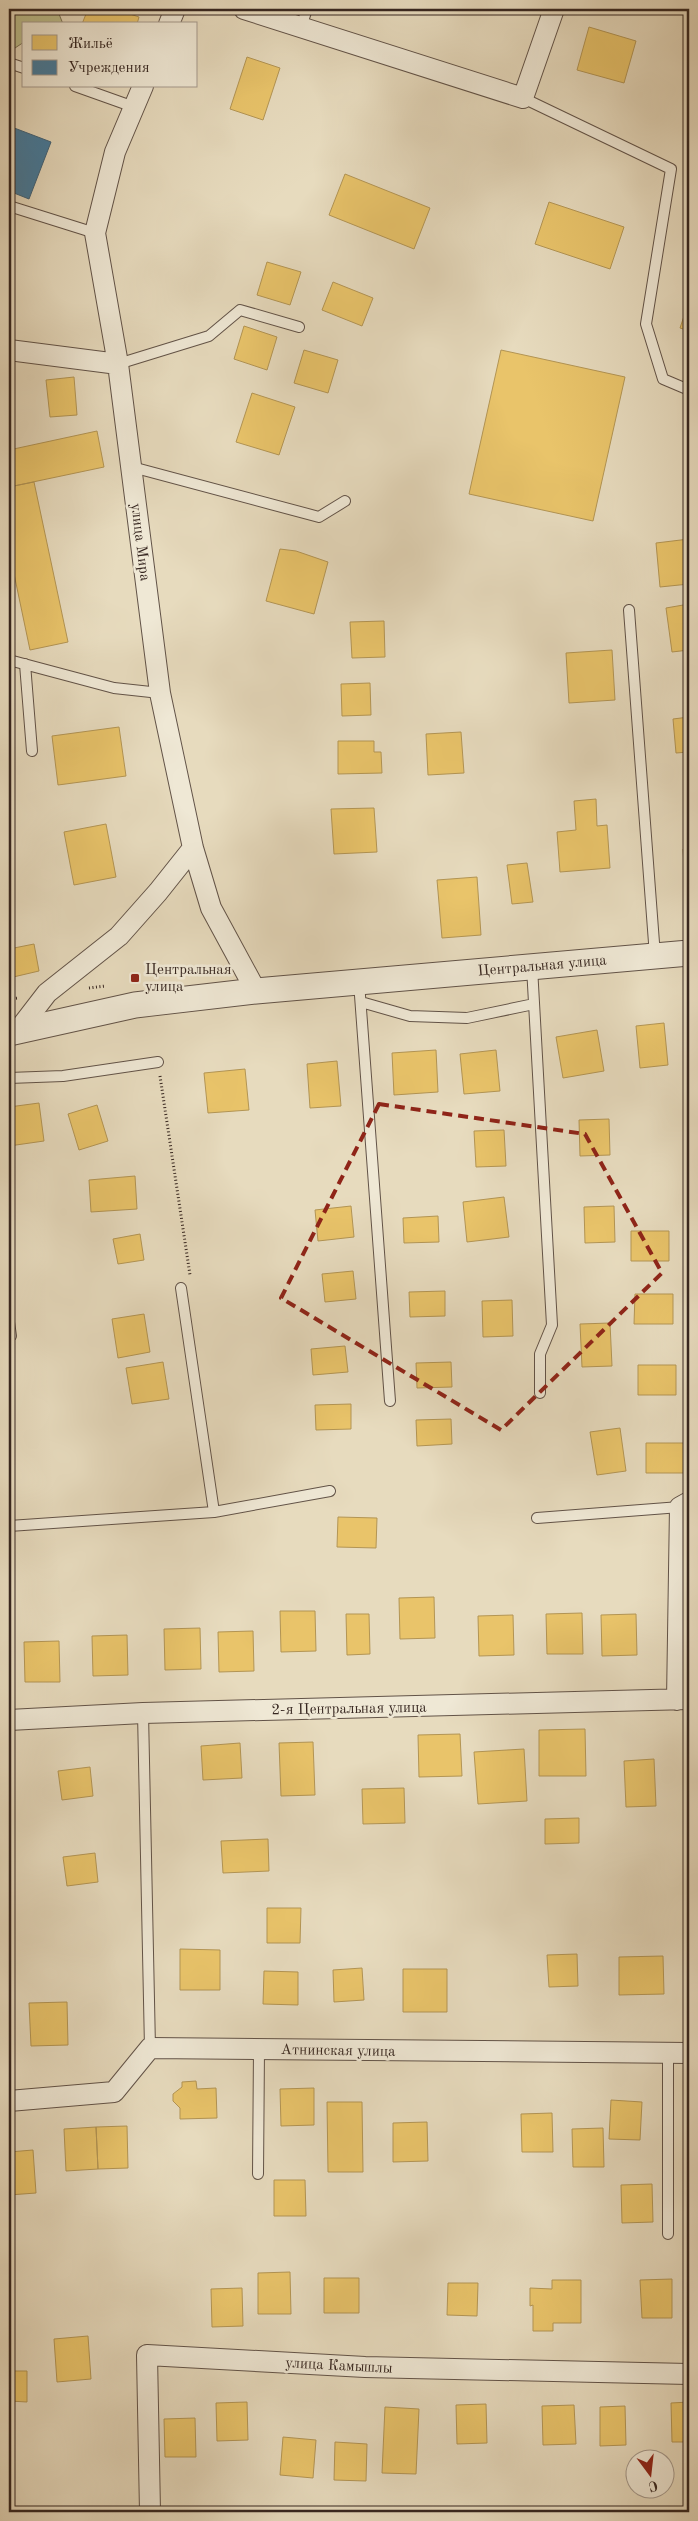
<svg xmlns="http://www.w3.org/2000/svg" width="698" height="2521" font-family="'Old Standard TT',serif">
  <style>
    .green { fill: #bdbe8c; stroke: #7a7256 }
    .homes { fill: #e9c46a; stroke: #b39554 }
    .public { fill: #457b9d; stroke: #406278 }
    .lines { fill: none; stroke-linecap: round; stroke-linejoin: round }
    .service-casing { stroke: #625348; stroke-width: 12 }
    .minor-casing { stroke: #625348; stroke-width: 22 }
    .tertiary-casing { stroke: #625348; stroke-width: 27 }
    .path { stroke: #362620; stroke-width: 3; stroke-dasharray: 1 2.5; stroke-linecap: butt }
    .service { stroke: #efe8d5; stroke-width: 10 }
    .minor { stroke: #efe8d5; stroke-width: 20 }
    .tertiary { stroke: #efe8d5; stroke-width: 25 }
    .marked { fill: none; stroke: #8f2418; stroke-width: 4; stroke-dasharray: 10 6; stroke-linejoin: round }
    .poi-dot { fill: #8f2418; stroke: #efe8d5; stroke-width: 2 }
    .labels { text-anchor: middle; stroke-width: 5; stroke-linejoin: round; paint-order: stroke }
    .street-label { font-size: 15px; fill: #362620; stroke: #efe8d5 }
    .poi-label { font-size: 15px; fill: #362620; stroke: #efe8d5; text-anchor: start }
  </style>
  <rect width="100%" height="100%" fill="#e7dbbe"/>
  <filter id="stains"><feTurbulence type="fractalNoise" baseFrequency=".004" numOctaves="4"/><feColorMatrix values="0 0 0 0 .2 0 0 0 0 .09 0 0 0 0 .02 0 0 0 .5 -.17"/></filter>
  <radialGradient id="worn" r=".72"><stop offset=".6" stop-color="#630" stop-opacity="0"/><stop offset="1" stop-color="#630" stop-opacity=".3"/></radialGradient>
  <path class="green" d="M 9,9 L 57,9 L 63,24 L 24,24 L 24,42 L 9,52 Z"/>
  <path class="homes" d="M 88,9 L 115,9 L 139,17 L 137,24 L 82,24 Z
    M 589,27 L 636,41 L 624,83 L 577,70 Z
    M 247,57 L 280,68 L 263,120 L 230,109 Z
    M 345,174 L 430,208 L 414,249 L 329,215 Z
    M 549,202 L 624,227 L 610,269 L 535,244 Z
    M 267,262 L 301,272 L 290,305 L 257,295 Z
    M 333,282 L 373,298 L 362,326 L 322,310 Z
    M 689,301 L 689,331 L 680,328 Z
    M 244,326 L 277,337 L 267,370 L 234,359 Z
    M 304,350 L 338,360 L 328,393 L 294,383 Z
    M 501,350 L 625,377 L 593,521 L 469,494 Z
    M 74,377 L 77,415 L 50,417 L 46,380 Z
    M 252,393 L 295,407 L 279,455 L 236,442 Z
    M 9,399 L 14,401 L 9,418 Z
    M 97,431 L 104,467 L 9,487 L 9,450 Z
    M 34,482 L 68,642 L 30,650 L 9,550 L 9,487 Z
    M 689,539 L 689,584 L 660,587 L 656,543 Z
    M 280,549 L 296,551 L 328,562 L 314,614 L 266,601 Z
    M 689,604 L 689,650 L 672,652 L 666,608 Z
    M 384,621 L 385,657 L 352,658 L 350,622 Z
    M 612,650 L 615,700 L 569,703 L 566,653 Z
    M 370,683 L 371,715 L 342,716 L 341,684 Z
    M 689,717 L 689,752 L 676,753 L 673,719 Z
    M 119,727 L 126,776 L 58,785 L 52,736 Z
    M 461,732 L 464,773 L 428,775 L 426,734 Z
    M 338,741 L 374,741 L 374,752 L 381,752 L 382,773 L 338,774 Z
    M 596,799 L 597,826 L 607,825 L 610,868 L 560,872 L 557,832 L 576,830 L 574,801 Z
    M 374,808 L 377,852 L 334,854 L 331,809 Z
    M 106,824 L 116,877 L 74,885 L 64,832 Z
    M 689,848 L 689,883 L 685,883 L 683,849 Z
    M 527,863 L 533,902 L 512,904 L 507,865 Z
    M 477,877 L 481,935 L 442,938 L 437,880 Z
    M 34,944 L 39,971 L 9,978 L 9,949 Z
    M 664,1023 L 668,1065 L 640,1068 L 636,1026 Z
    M 597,1030 L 604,1071 L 563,1078 L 556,1037 Z
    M 436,1050 L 438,1092 L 394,1095 L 392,1053 Z
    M 496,1050 L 500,1091 L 464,1094 L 460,1054 Z
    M 337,1061 L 341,1106 L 310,1108 L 307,1064 Z
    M 245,1069 L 249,1110 L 208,1113 L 204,1073 Z
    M 39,1103 L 44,1141 L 9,1146 L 9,1107 Z
    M 97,1105 L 108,1141 L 79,1150 L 68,1114 Z
    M 609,1119 L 610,1155 L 580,1156 L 579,1120 Z
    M 504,1130 L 506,1166 L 476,1167 L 474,1131 Z
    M 135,1176 L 137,1209 L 91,1212 L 89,1180 Z
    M 504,1197 L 509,1237 L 467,1242 L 463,1202 Z
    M 351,1206 L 354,1237 L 318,1241 L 315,1210 Z
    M 614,1206 L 615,1242 L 585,1243 L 584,1207 Z
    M 438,1216 L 439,1242 L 404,1243 L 403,1218 Z
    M 631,1231 L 669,1231 L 669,1261 L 631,1261 Z
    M 140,1234 L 144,1260 L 118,1264 L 113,1239 Z
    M 353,1271 L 356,1299 L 325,1302 L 322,1274 Z
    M 445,1291 L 445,1316 L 410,1317 L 409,1292 Z
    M 635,1294 L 673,1294 L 673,1324 L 634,1324 Z
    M 512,1300 L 513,1336 L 483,1337 L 482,1301 Z
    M 144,1314 L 150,1352 L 118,1358 L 112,1319 Z
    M 610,1323 L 612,1366 L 582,1367 L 580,1324 Z
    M 345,1346 L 348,1372 L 313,1375 L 311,1349 Z
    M 163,1362 L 169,1399 L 132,1404 L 126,1368 Z
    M 451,1362 L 452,1387 L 417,1388 L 416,1363 Z
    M 638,1365 L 676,1365 L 676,1395 L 638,1395 Z
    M 351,1404 L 351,1429 L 316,1430 L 315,1405 Z
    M 451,1419 L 452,1444 L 417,1446 L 416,1420 Z
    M 620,1428 L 626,1471 L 597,1475 L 590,1432 Z
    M 646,1443 L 685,1443 L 684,1473 L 646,1473 Z
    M 338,1517 L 377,1518 L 376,1548 L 337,1547 Z
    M 434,1597 L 435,1638 L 400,1639 L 399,1598 Z
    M 280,1611 L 315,1611 L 316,1651 L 281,1652 Z
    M 582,1613 L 583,1654 L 547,1654 L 546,1614 Z
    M 346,1614 L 369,1614 L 370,1654 L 347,1655 Z
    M 636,1614 L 637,1655 L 602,1656 L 601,1615 Z
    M 513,1615 L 514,1655 L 479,1656 L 478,1616 Z
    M 200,1628 L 201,1669 L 165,1670 L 164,1629 Z
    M 253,1631 L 254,1671 L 219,1672 L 218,1632 Z
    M 127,1635 L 128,1675 L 93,1676 L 92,1636 Z
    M 59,1641 L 60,1682 L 25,1682 L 24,1642 Z
    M 585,1729 L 586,1776 L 539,1776 L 539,1730 Z
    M 460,1734 L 462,1776 L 419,1777 L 418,1735 Z
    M 313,1742 L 315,1795 L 281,1796 L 279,1743 Z
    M 240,1743 L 242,1778 L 203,1780 L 201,1746 Z
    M 524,1749 L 527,1801 L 478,1804 L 474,1752 Z
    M 686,1750 L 689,1750 L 689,1790 L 686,1790 Z
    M 654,1759 L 656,1806 L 626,1807 L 624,1761 Z
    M 90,1767 L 93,1796 L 62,1800 L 58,1771 Z
    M 404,1788 L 405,1823 L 363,1824 L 362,1789 Z
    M 579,1818 L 579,1843 L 545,1844 L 545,1819 Z
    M 268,1839 L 269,1871 L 223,1873 L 221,1841 Z
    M 95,1853 L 98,1882 L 67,1886 L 63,1857 Z
    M 267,1908 L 301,1908 L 300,1943 L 267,1943 Z
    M 180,1949 L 220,1950 L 220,1990 L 180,1990 Z
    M 577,1954 L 578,1986 L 549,1987 L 547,1955 Z
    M 663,1956 L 664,1994 L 619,1995 L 619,1957 Z
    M 362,1968 L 364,2000 L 334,2002 L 333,1970 Z
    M 403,1969 L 447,1969 L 447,2012 L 403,2012 Z
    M 264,1971 L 298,1972 L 298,2005 L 263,2004 Z
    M 67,2002 L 68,2045 L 31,2046 L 29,2003 Z
    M 196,2081 L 197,2089 L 216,2088 L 217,2118 L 180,2119 L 180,2108 L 173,2101 L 173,2094 L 182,2087 L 182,2082 Z
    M 314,2088 L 314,2125 L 281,2126 L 280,2089 Z
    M 611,2100 L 642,2102 L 640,2140 L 609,2139 Z
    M 327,2102 L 362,2102 L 363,2172 L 328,2172 Z
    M 685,2103 L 689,2103 L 689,2137 L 684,2137 Z
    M 552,2113 L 553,2152 L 522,2152 L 521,2114 Z
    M 427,2122 L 428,2161 L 393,2162 L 393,2123 Z
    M 127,2126 L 128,2168 L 98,2169 L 96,2127 Z
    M 96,2127 L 98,2169 L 66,2171 L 64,2129 Z
    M 603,2128 L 604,2167 L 573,2167 L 572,2129 Z
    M 33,2150 L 36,2193 L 9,2195 L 9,2152 Z
    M 274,2180 L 305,2180 L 306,2216 L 274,2216 Z
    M 652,2184 L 653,2222 L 622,2223 L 621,2185 Z
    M 684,2190 L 689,2190 L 689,2223 L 684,2223 Z
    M 290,2272 L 291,2314 L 258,2314 L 258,2273 Z
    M 324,2278 L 359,2278 L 359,2313 L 324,2313 Z
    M 672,2279 L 672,2318 L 642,2318 L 640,2280 Z
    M 552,2280 L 581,2280 L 581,2323 L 553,2323 L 553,2331 L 533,2331 L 533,2305 L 530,2306 L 530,2288 L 552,2289 Z
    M 687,2280 L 689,2280 L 689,2319 L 688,2319 Z
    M 448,2283 L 478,2283 L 477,2316 L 447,2315 Z
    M 242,2288 L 243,2326 L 212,2327 L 211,2289 Z
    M 88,2336 L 91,2379 L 57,2382 L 54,2339 Z
    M 9,2371 L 27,2371 L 27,2402 L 9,2401 Z
    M 247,2402 L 248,2440 L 217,2441 L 216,2403 Z
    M 689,2402 L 689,2442 L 672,2442 L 671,2403 Z
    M 486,2404 L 487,2443 L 457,2444 L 456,2405 Z
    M 574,2405 L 576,2444 L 543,2445 L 542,2406 Z
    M 625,2406 L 626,2445 L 600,2446 L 600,2407 Z
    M 385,2407 L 419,2409 L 416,2474 L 382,2473 Z
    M 195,2418 L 196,2457 L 165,2457 L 164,2419 Z
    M 283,2437 L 316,2440 L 313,2478 L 280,2475 Z
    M 335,2442 L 367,2444 L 366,2481 L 334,2480 Z"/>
  <path class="public" d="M 9,126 L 51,142 L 29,199 L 9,191 Z"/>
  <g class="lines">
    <g class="service-casing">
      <path id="service" d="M 9,14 L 10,9
        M 301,27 L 307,9
        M 9,63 L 24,68
        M 75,86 L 134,107
        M 523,98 L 671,169 L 646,324 L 663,379 L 689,390
        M 9,206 L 95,233
        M 118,364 L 209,336 L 240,310 L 299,327
        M 132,467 L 319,517 L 345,501
        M 629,610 L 655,956
        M 9,660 L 114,688 L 160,693
        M 25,664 L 32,751
        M 532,967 L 552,1325 L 540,1354 L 540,1393
        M 359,982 L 390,1401
        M 361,1002 L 410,1016 L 467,1018 L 534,1004
        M 9,1078 L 63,1076 L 158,1062
        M 181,1288 L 214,1512
        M 9,1322 L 11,1336
        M 537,1518 L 680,1507
        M 9,1526 L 214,1512 L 330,1491
        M 143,1713 L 150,2048
        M 258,2174 L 259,2049
        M 668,2234 L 668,2053"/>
    </g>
    <g class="minor-casing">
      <path id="minor" d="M 244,9 L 523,98 L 554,9
        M 169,24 L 175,9
        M 143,86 L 115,152 L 95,233 L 118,364 L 160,693 L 193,848 L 211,908 L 256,991
        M 9,350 L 118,364
        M 17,1032 L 47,993 L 119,936 L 158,892 L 193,848
        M 677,1700 L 680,1507 L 689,1502
        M 9,1720 L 143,1713 L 689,1699
        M 9,2101 L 114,2092 L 150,2048 L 689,2053
        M 150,2512 L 147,2355 L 365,2367 L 689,2374"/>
    </g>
    <g class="tertiary-casing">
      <path id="tertiary" d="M 9,1033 L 135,1005 L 256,991 L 689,953"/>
    </g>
    <path class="path" d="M 89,988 L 105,986
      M 9,999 L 18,998
      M 160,1076 L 190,1275"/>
    <use href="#service" class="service"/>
    <use href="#minor" class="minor"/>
    <use href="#tertiary" class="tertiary"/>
  </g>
  <path class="marked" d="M 379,1104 L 585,1134 L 662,1273 L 501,1430 L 281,1298 Z"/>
  <rect class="poi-dot" x="130" y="973" width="10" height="10" rx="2.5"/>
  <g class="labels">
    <g class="street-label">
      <text transform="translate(141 542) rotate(83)" y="5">улица Мира</text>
      <text transform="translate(542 965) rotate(-5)" y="5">Центральная улица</text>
      <text transform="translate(349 1708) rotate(-1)" y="5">2-я Центральная улица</text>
      <text transform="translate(338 2050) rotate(1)" y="5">Атнинская улица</text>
      <text transform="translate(339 2365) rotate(3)" y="5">улица Камышлы</text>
    </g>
    <g class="poi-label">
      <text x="145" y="974">Центральная<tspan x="145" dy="17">улица</tspan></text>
    </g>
  </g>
  <rect width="698" height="2521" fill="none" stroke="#e7dbbe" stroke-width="30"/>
  <rect x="10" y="10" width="678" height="2501" fill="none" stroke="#362620" stroke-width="2.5"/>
  <rect x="15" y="15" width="668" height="2491" fill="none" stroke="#362620"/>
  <rect x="22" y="22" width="175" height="65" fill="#efe8d5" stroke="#a59a8d"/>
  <rect x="32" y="35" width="25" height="15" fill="#e9c46a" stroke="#a59a8d"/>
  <text x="68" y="48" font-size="15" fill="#362620">Жильё</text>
  <rect x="32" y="60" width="25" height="15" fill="#457b9d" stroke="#a59a8d"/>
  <text x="68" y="72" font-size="15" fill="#362620">Учреждения</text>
  <g transform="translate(650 2474) rotate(165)"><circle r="24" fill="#efe8d5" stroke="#a59a8d"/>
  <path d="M0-4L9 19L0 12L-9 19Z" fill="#8f2418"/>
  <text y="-8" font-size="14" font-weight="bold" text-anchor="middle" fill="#362620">С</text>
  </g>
  <rect width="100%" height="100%" filter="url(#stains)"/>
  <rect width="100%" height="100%" fill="url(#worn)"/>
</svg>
